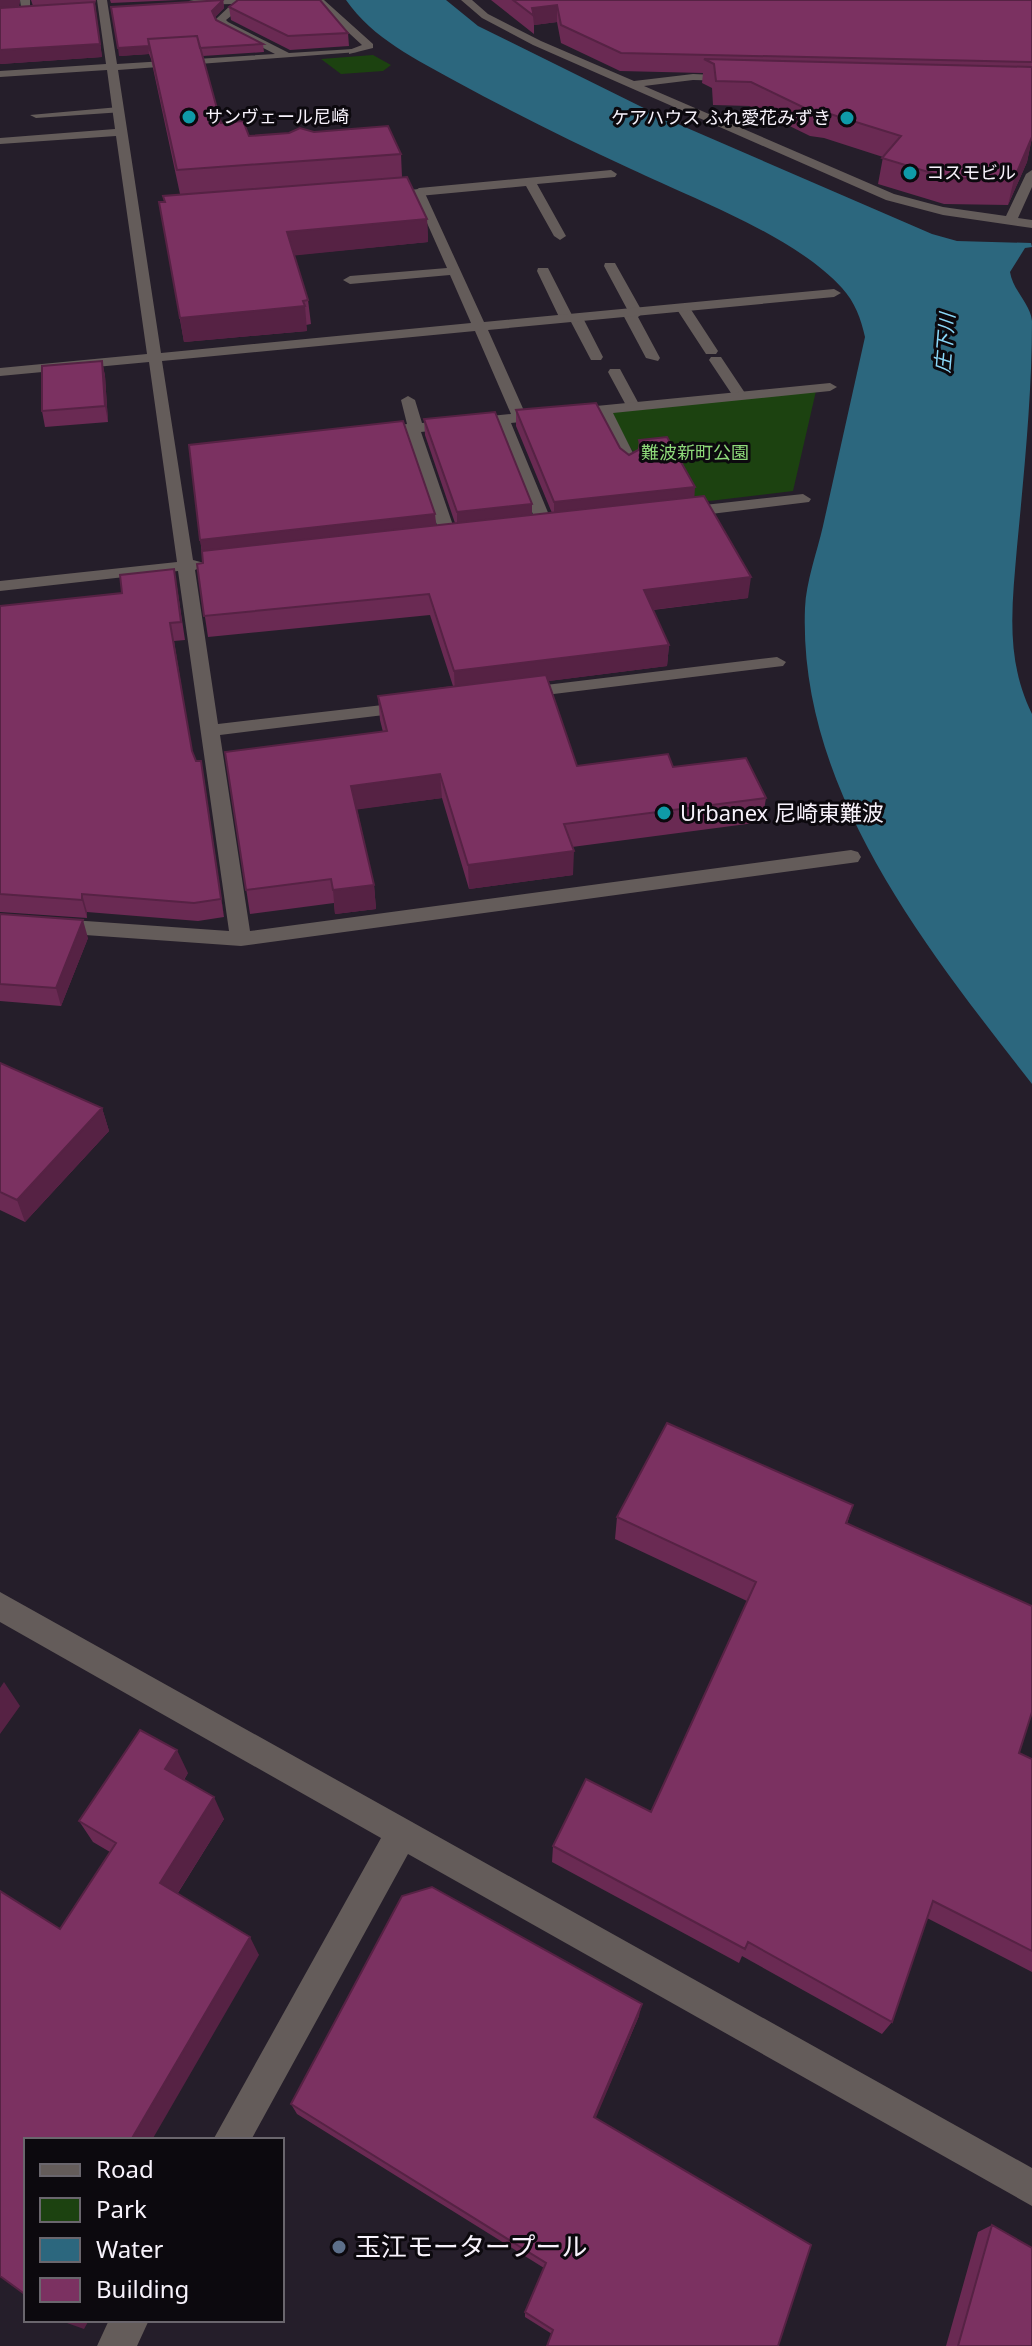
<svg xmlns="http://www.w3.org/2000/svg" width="1032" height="2346" font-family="'Noto Sans','Noto Sans JP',sans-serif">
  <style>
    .green { fill: #1c4210 }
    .water { fill: #2c677e }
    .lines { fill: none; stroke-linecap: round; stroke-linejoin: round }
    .lane { fill: #645c5a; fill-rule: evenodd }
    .street { fill: #645c5a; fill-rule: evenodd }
    .wall { fill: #6a2a53 }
    .shaded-wall { fill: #562244 }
    .building { fill: #7b3161; stroke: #562244; stroke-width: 2 }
    .culture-dot { fill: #0f9aa8; stroke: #0c090e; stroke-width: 3 }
    .service-dot { fill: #5c6f8a; stroke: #0c090e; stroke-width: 3 }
    .labels { text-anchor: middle; stroke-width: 6; stroke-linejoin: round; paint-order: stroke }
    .far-poi-label { font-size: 18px; fill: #f7f2fb; stroke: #0c090e; text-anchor: start }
    .far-park-label { font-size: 18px; fill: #8ed97a; stroke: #0c090e }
    .far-water-label { font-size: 20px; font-style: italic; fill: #8bd8f9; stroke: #0c090e }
    .poi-label { font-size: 22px; fill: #f7f2fb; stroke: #0c090e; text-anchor: start }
    .near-poi-label { font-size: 26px; fill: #f7f2fb; stroke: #0c090e; text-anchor: start }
  </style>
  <rect width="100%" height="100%" fill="#251e2a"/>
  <path class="green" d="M 373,55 L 391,65 L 383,71 L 341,74 L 321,59 Z
    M 816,391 L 793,491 L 667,506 L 609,413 Z"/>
  <path class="water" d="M 346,0 L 446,0 L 478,26 L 664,118 L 932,234 L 957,241 L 1031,243 L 1032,247 L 1025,248 L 1010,272 C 1013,291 1030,303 1032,321 C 1032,396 1024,473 1017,547 C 1012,606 1005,659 1032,714 L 1032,1084 C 927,949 798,790 805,608 C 806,582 817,552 823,526 C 837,463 851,400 865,337 C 861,319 855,302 842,288 C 795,236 694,199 631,169 C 572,142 514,113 457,82 C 416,59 373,39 346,0 Z"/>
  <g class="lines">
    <path class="lane" d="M 20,0 L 30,0 L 30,16 L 22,14 Z
      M 313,0 L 324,0 L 373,44 L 373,48 L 349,54 L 349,50 L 362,45 Z
      M 119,107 L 123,112 L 36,118 L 30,115 Z
      M 611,170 L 617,174 L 615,177 L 537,184 L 566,236 L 560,240 L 554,236 L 526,186 L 419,196 L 413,192 L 419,188 Z
      M 605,263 L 615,263 L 643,313 L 638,317 L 660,358 L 658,361 L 646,358 L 622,313 L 627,309 L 604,266 Z
      M 538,268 L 548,268 L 572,315 L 583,318 L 603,357 L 601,360 L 591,360 L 571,322 L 560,319 L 537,271 Z
      M 678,305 L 688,305 L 718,351 L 716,354 L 706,354 L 676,308 Z
      M 711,357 L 721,357 L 747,396 L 745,399 L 735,399 L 709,360 Z
      M 610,369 L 620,369 L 640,406 L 638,409 L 628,409 L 608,372 Z"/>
    <path class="street" d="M 97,0 L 107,0 L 117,64 L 275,54 L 220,26 L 216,19 L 232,4 L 189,5 L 189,1 L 194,0 L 251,0 L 226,20 L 228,22 L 289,53 L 353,49 L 358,52 L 118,70 L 161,353 L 471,323 L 450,275 L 350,284 L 343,280 L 350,276 L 447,268 L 415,196 L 380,198 L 378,195 L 384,191 L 423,189 L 484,322 L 834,289 L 841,293 L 834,297 L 488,330 L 525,413 L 830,383 L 837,387 L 830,391 L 613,413 L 638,463 L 630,468 L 622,463 L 599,414 L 511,423 L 554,527 L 546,532 L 538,527 L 497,424 L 421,432 L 457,537 L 449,542 L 441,537 L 406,433 L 374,436 L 367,432 L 374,428 L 407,424 L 401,400 L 408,396 L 415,400 L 422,423 L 511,414 L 475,331 L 162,361 L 193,560 L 208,564 L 195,570 L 218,724 L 409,702 L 418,707 L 409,712 L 220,735 L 250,931 L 851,850 L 858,852 L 861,857 L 858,862 L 241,946 L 0,929 L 0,915 L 229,931 L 178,571 L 0,591 L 0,581 L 177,562 L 149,362 L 0,376 L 0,368 L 147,354 L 116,136 L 0,144 L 0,138 L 115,129 L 107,70 L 0,77 L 0,71 L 106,64 Z
      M 461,0 L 472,0 L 488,14 L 541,41 L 634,81 L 693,74 L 737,76 L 733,81 L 693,80 L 644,86 L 894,194 L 943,207 L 1006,216 L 1026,174 L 1032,170 L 1032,187 L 1018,218 L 1032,220 L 1032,228 L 943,215 L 886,200 L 533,45 L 482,18 Z
      M 803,494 L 811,499 L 809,502 L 678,518 L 670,513 L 678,508 Z
      M 777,657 L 786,662 L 783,666 L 521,698 L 512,693 L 521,688 Z
      M 0,1592 L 1032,2168 L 1032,2206 L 408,1854 L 251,2140 L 213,2140 L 381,1838 L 0,1622 Z
      M 109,2320 L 149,2320 L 137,2346 L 97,2346 Z"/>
  </g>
  <path class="wall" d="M 0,0 L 20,0 L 19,7 L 33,6 L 31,0 L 96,0 L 95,4 L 102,57 L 0,64 Z
    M 110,0 L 179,0 L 111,3 Z
    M 223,0 L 224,8 L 215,17 L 216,20 L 263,44 L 264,52 L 203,56 L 221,123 L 249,136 L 401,154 L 402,177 L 427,219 L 428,242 L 294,255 L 308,300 L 311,324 L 306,325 L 307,331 L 184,342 L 159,202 L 164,202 L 180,194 L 151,59 L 149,54 L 119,56 Z
    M 491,0 L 1032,0 L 1032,138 L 1027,162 L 1008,205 L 944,204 L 878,184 L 883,157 L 824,138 L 810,136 L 749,106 L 713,105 L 712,88 L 702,83 L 703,73 L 620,71 L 561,43 L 557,22 L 534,25 L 534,34 Z
    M 229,7 L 348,33 L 349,46 L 290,50 L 231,20 Z
    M 102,361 L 105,376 L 108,422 L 45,427 L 42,411 Z
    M 516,410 L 620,448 L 629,455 L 638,450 L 639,440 L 694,497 L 748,598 L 653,610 L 669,645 L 667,666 L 548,681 L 577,766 L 673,767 L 766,798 L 762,822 L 572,847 L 573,875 L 469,889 L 442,798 L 357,809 L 374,885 L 376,909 L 335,914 L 334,903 L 250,914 L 225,752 L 383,732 L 380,720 L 378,696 L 453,686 L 430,615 L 208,637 L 197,564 L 203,563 L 189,445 L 435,514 L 436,526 L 455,523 L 425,435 L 424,419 L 532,515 L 552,513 L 516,426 Z
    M 177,587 L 185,640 L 174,641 L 192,752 L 204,779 L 224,917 L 198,921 L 87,912 L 87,918 L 0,912 L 0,606 Z
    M 0,914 L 88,938 L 61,1006 L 0,1001 Z
    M 0,1063 L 102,1108 L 109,1131 L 25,1222 L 0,1210 Z
    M 853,1505 L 847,1524 L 1019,1753 L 1032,1759 L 1032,1972 L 927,1918 L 892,2022 L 882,2034 L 742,1956 L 739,1963 L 552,1862 L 553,1846 L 651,1812 L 747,1601 L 615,1539 L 617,1517 Z
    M 188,1773 L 184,1780 L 224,1819 L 178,1893 L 259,1955 L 60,1929 L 110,1852 L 93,1842 L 79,1821 Z
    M 639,2016 L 595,2118 L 811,2245 L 552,2334 L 525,2317 L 525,2312 L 544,2268 L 297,2114 L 291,2104 Z
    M 992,2225 L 1032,2346 L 946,2346 L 978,2232 Z"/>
  <path class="shaded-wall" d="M 0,0 L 20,0 L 18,9 L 0,11 Z
    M 223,0 L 224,8 L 213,19 L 212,11 Z
    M 94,2 L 102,57 L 0,64 L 0,50 Z
    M 557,5 L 557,22 L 534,25 L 532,8 Z
    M 148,46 L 149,54 L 119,56 L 118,48 Z
    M 1032,137 L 1027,162 L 1008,205 L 1014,179 Z
    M 427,219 L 428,242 L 290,256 L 287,232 Z
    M 305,306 L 307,331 L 184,342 L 180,318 Z
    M 102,361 L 105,376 L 108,422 L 105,406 Z
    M 695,487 L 694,503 L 554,518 L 554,502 Z
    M 532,504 L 532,520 L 457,529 L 457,512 Z
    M 435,514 L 436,530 L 203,556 L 200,540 Z
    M 751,577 L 748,598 L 642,611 L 644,590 Z
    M 669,645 L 667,666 L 455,693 L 454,671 Z
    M 201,761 L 204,779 L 224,917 L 221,899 Z
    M 440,774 L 442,798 L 354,810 L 351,786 Z
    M 574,851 L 573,875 L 469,889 L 468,865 Z
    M 374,885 L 376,909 L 335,914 L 333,890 Z
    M 82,894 L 87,912 L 87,918 L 82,900 Z
    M 83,920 L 88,938 L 61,1006 L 56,988 Z
    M 102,1108 L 109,1131 L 25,1222 L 17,1200 Z
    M 4,1682 L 20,1706 L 0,1734 L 0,1688 Z
    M 177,1750 L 188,1773 L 176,1791 L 165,1769 Z
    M 214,1797 L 224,1819 L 172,1902 L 160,1883 Z
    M 250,1937 L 259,1955 L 152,2140 L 131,2140 Z
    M 642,2004 L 639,2016 L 592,2127 L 594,2117 Z
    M 69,2320 L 89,2320 L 84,2329 L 67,2323 Z"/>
  <path class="building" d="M 223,0 L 212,11 L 216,20 L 263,44 L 200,48 L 197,36 L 148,39 L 150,51 L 148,46 L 118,48 L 111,7 Z
    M 238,0 L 320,0 L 348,33 L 288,36 L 229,7 Z
    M 513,0 L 1032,0 L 1032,62 L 621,53 L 561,25 L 557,5 L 532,8 L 534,16 Z
    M 94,2 L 100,44 L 0,50 L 0,8 Z
    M 197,36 L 221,123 L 243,121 L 249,136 L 289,133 L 300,128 L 314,132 L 388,126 L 401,154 L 177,170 L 148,39 Z
    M 704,59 L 1032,67 L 1032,137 L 1014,179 L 948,178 L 882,158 L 901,136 L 827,113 L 813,112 L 751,82 L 716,81 L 714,64 Z
    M 407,177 L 427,219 L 287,232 L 308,300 L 303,301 L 305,306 L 180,318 L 159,202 L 165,202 L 163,196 Z
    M 102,361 L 105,406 L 42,411 L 42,366 Z
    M 596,403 L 620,448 L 629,455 L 642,448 L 639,440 L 667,437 L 695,487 L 554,502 L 516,410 Z
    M 495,412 L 532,504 L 457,512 L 424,419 Z
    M 403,421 L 435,514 L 200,540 L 189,445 Z
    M 704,496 L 751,577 L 644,590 L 669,645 L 454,671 L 429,594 L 204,616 L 197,564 L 203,563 L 202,551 Z
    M 174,569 L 181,622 L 170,623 L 192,751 L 196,761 L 201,761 L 221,899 L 194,903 L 82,894 L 82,900 L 0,894 L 0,606 L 122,593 L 120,575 Z
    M 546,675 L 577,766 L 668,754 L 673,767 L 746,758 L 766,798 L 564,824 L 574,851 L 468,865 L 440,774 L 351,786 L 374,885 L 333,890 L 331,879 L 246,890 L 225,752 L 387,731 L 378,696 Z
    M 0,914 L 83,920 L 56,988 L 0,984 Z
    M 0,1063 L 102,1108 L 17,1200 L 0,1192 Z
    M 667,1423 L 853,1505 L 846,1523 L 1032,1606 L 1032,1712 L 1019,1753 L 1032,1759 L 1032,1951 L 933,1901 L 892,2022 L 748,1942 L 745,1949 L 553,1846 L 586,1779 L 651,1812 L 756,1582 L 617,1517 Z
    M 140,1730 L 177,1750 L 165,1769 L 214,1797 L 160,1883 L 250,1937 L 131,2140 L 26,2140 L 26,2295 L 0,2276 L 0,1891 L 60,1929 L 116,1843 L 79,1821 Z
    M 432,1887 L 642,2004 L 594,2117 L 811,2245 L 778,2346 L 547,2346 L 553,2330 L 525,2312 L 546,2263 L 291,2104 L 402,1896 Z
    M 992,2225 L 1032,2248 L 1032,2346 L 958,2346 Z"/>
  <g class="culture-dot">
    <circle cx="189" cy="117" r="8"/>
    <circle cx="847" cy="118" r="8"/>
    <circle cx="910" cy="173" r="8"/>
    <circle cx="664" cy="813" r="8"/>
  </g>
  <circle class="service-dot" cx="339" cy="2247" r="8"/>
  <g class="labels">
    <g class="far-poi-label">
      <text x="205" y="123">サンヴェール尼崎</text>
      <text x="831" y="124" text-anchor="end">ケアハウス ふれ愛花みずき</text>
      <text x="926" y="179">コスモビル</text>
    </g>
    <g class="far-park-label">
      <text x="695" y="459">難波新町公園</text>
    </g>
    <g class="far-water-label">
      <text transform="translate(945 343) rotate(-85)" y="7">庄下川</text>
    </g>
    <g class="poi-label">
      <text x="680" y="821">Urbanex 尼崎東難波</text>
    </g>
    <g class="near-poi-label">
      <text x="355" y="2256">玉江モータープール</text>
    </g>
  </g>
  <rect x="24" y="2138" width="260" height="184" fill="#0c090e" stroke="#6a666d" stroke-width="2"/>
  <rect x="40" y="2164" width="40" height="12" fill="#645c5a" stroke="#6a666d" stroke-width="2"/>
  <text x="96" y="2178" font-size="24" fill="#f7f2fb">Road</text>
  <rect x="40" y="2198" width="40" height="24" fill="#1c4210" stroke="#6a666d" stroke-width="2"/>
  <text x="96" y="2218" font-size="24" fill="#f7f2fb">Park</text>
  <rect x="40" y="2238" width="40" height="24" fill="#2c677e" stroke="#6a666d" stroke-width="2"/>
  <text x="96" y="2258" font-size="24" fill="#f7f2fb">Water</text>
  <rect x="40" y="2278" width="40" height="24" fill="#7b3161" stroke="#6a666d" stroke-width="2"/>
  <text x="96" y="2298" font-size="24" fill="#f7f2fb">Building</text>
</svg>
